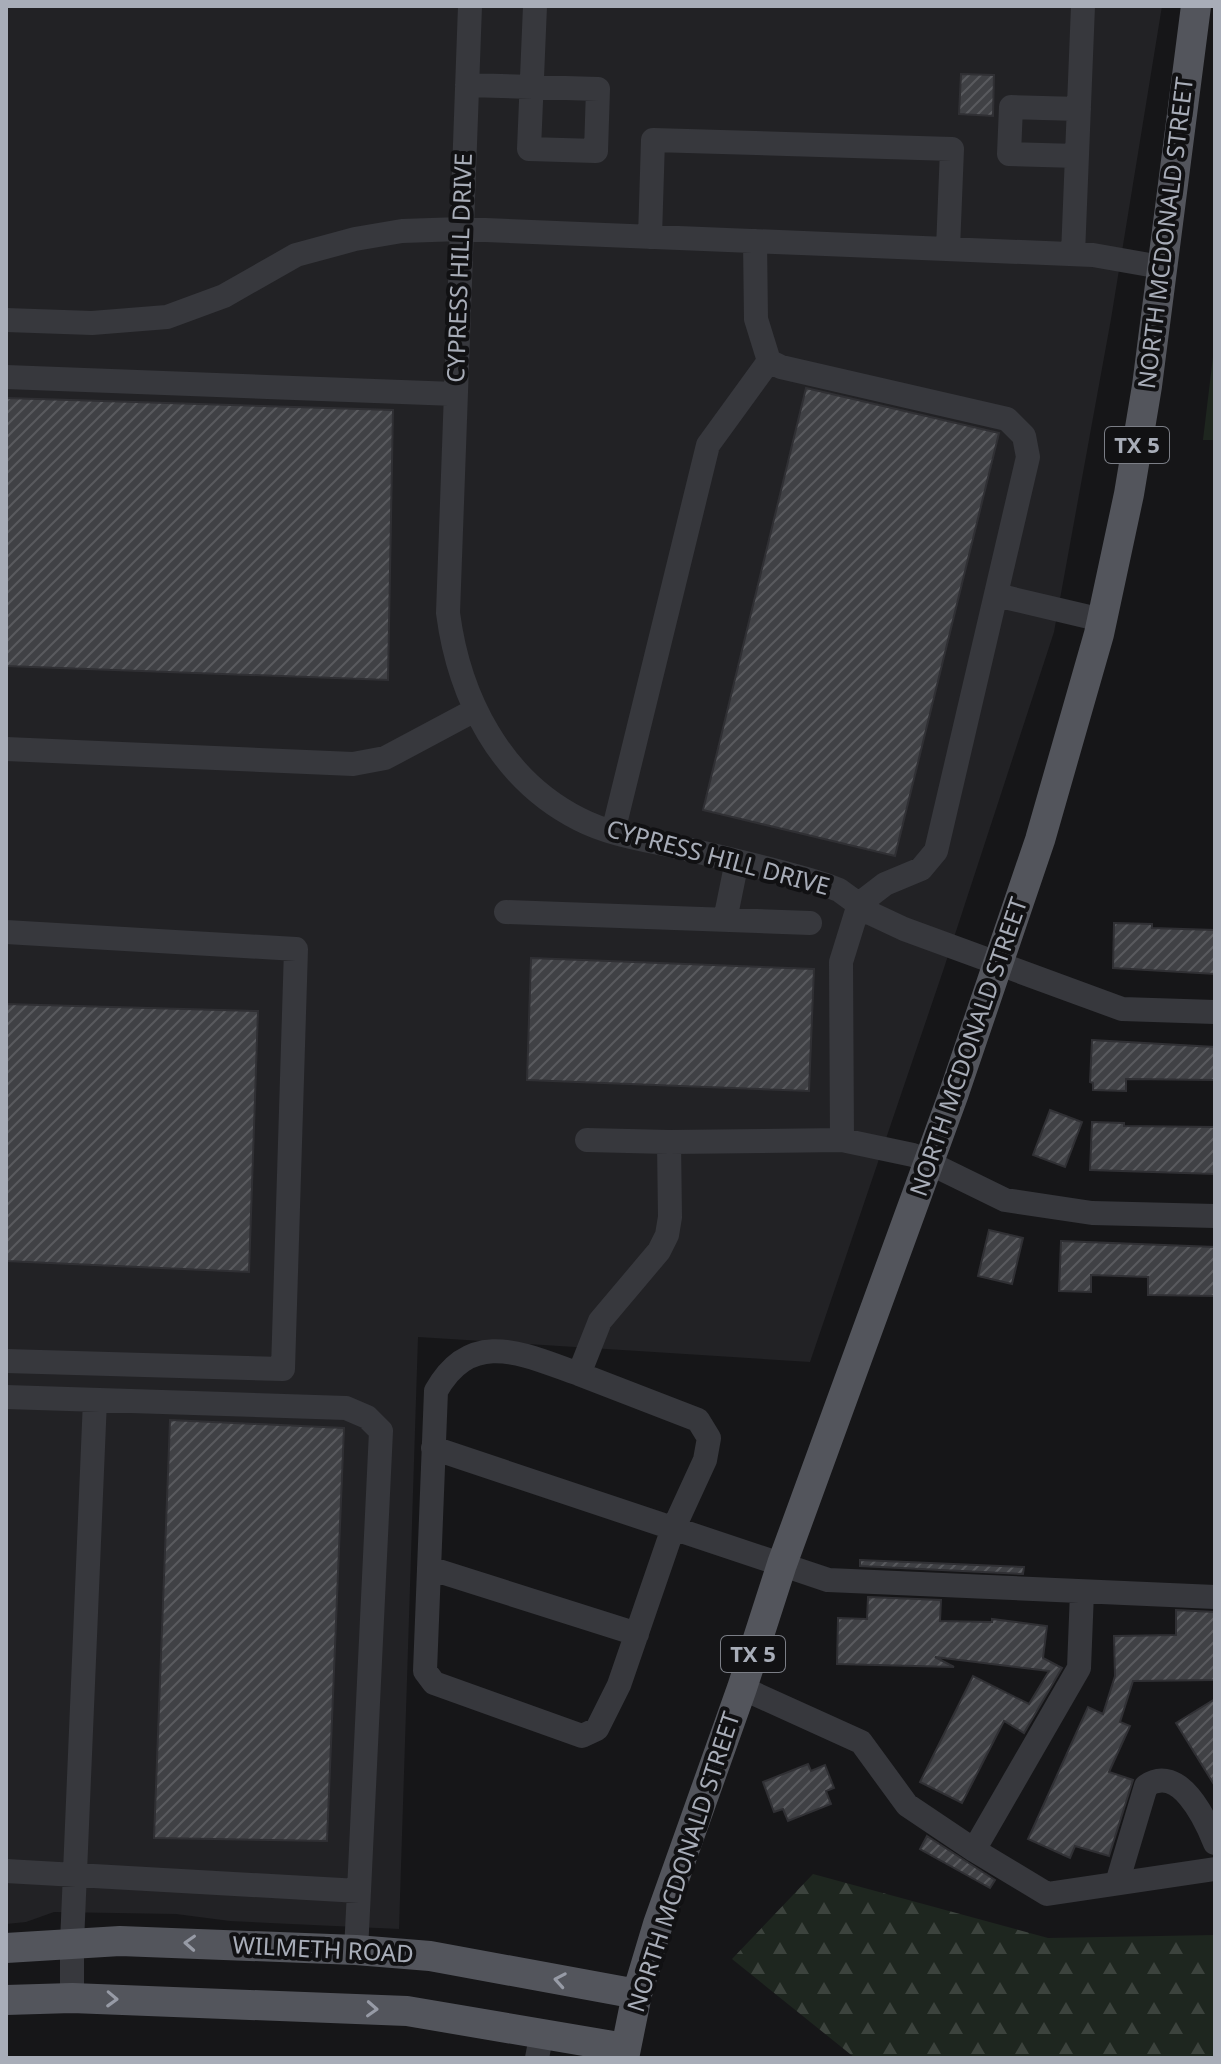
<svg xmlns="http://www.w3.org/2000/svg" width="1221" height="2064" font-family="'Noto Sans',sans-serif">
  <style>
    .built { fill: #222225 }
    .forest { fill: url(#forest-firs) }
    .building { fill: url(#building-hatch); stroke: #303034; stroke-width: 2 }
    .lines { fill: none; stroke-linecap: round; stroke-linejoin: round }
    .minor { stroke: #37383d; stroke-width: 24 }
    .major { stroke: #53555c; stroke-width: 30 }
    .oneway { stroke: #979ba6 }
    .labels { text-anchor: middle; stroke-width: 8; stroke-linejoin: round; paint-order: stroke }
    .shield { fill: #111113; stroke: #7b7e86; stroke-width: 2 }
    .shield-label { font-size: 22px; font-weight: bold; fill: #a8adb8 }
    .street-label { font-size: 24px; fill: #a8adb8; stroke: #111113 }
  </style>
  <defs>
    <pattern id="forest-firs" width="22" height="20" patternUnits="userSpaceOnUse" patternTransform="scale(2)"><rect width="22" height="20" fill="#1e261f"/><path d="M5 1l3.5 6h-7zM16 11l3.5 6h-7z" fill="#3c433d"/></pattern>
    <pattern id="building-hatch" width="6" height="6" patternUnits="userSpaceOnUse" patternTransform="scale(2)"><rect width="6" height="6" fill="#404145"/><path d="M-1 1l2-2M0 6l6-6M5 7l2-2" fill="none" stroke="#595a5e"/></pattern>
  </defs>
  <rect width="100%" height="100%" fill="#161618"/>
  <path class="built" d="M 6,6 L 1162,6 L 1111,319 L 1054,632 L 943,971 L 810,1362 L 418,1337 L 399,1929 L 230,1921 L 176,1914 L 54,1912 L 26,1922 L 6,1924 Z"/>
  <path class="forest" d="M 1213,357 L 1215,357 L 1215,440 L 1203,440 Z
    M 813,1874 L 1048,1938 L 1215,1935 L 1215,2058 L 855,2058 L 732,1959 Z"/>
  <path class="building" d="M 961,74 L 994,75 L 993,116 L 959,114 Z
    M 806,388 L 999,433 L 895,856 L 703,810 Z
    M 6,398 L 393,410 L 388,680 L 6,666 Z
    M 1114,923 L 1152,924 L 1152,928 L 1215,930 L 1215,974 L 1113,968 Z
    M 531,958 L 814,969 L 809,1091 L 527,1080 Z
    M 6,1004 L 258,1011 L 249,1272 L 6,1261 Z
    M 1092,1040 L 1215,1047 L 1215,1080 L 1126,1079 L 1126,1091 L 1093,1090 L 1093,1083 L 1090,1082 Z
    M 1050,1110 L 1082,1122 L 1065,1167 L 1033,1155 Z
    M 1092,1122 L 1124,1123 L 1124,1126 L 1215,1127 L 1215,1174 L 1090,1170 Z
    M 989,1230 L 1023,1238 L 1012,1284 L 978,1276 Z
    M 1061,1241 L 1215,1247 L 1215,1296 L 1148,1295 L 1148,1277 L 1091,1275 L 1091,1292 L 1059,1291 Z
    M 170,1420 L 344,1428 L 327,1841 L 154,1838 Z
    M 860,1560 L 1024,1567 L 1023,1574 L 860,1566 Z
    M 868,1597 L 941,1600 L 940,1621 L 992,1622 L 992,1619 L 1047,1626 L 1043,1658 L 1062,1668 L 1024,1733 L 1004,1721 L 962,1803 L 920,1782 L 973,1676 L 1029,1704 L 1049,1671 L 935,1657 L 954,1667 L 837,1664 L 838,1618 L 867,1619 Z
    M 1176,1610 L 1215,1612 L 1215,1680 L 1133,1681 L 1120,1722 L 1130,1726 L 1109,1772 L 1133,1780 L 1109,1856 L 1075,1846 L 1070,1858 L 1028,1839 L 1088,1707 L 1103,1714 L 1115,1676 L 1114,1636 L 1176,1635 Z
    M 1215,1699 L 1215,1786 L 1176,1723 Z
    M 808,1764 L 811,1771 L 825,1765 L 834,1788 L 826,1791 L 831,1804 L 788,1821 L 783,1809 L 774,1812 L 763,1782 Z
    M 927,1836 L 995,1880 L 990,1888 L 920,1849 Z"/>
  <g class="lines">
    <path class="minor" d="M 470,6 L 448,613 C 459,697 500,779 579,819 C 608,834 641,839 673,846 C 724,858 776,869 826,885 L 839,890 L 872,914 L 904,929 L 1122,1009 L 1215,1012
      M 467,85 L 598,89 L 596,151 L 529,149 L 535,6
      M 1077,156 L 1009,154 L 1011,107 L 1079,109
      M 650,237 L 653,140 L 952,149 L 948,249
      M 755,241 L 756,319 L 769,361 L 781,367 L 1007,419 L 1024,436 L 1028,457 L 936,851 L 921,869 L 885,884 L 859,904 L 841,962 L 842,1140 L 913,1155 L 1005,1200 L 1092,1213 L 1215,1216
      M 1073,254 L 1083,6
      M 6,320 L 92,323 L 167,317 L 224,296 L 296,255 L 355,239 L 402,231 L 461,229 L 1093,255 L 1161,267
      M 6,377 L 455,394
      M 996,595 L 1102,620
      M 6,749 L 353,764 L 385,758 L 475,710
      M 613,832 L 708,445 L 769,361
      M 506,912 L 810,923
      M 725,920 L 737,861
      M 6,932 L 296,949 L 283,1369 L 6,1361
      M 587,1140 L 669,1142 L 842,1140
      M 579,1374 L 698,1420 L 709,1438 L 705,1460 L 671,1534 L 619,1685 L 597,1729 L 582,1736 L 434,1683 L 425,1671 L 436,1391 C 472,1327 524,1355 579,1374 L 600,1321 L 659,1251 L 667,1235 L 670,1217 L 669,1142
      M 6,1397 L 346,1408 L 367,1417 L 381,1431 L 359,1891 L 6,1871
      M 433,1448 L 828,1580 L 1215,1597
      M 429,1568 L 637,1634
      M 742,1688 L 861,1742 L 907,1805 L 974,1850 L 1047,1894 L 1215,1869
      M 974,1850 L 1079,1668 L 1082,1592
      M 1117,1883 L 1146,1786 C 1179,1763 1205,1818 1215,1843
      M 356,1950 L 359,1891
      M 72,1998 L 72,1943 L 95,1400
      M 537,2058 L 542,2032"/>
    <path class="major" d="M 6,1948 L 120,1941 L 356,1950 L 430,1956 L 637,1994
      M 6,2000 L 72,1998 L 407,2011 L 625,2048
      M 624,2058 L 637,1994 L 658,1924 L 742,1688 L 782,1564 L 954,1093 L 1040,840 L 1099,634 L 1129,494 L 1147,386 L 1196,6"/>
  </g>
  <defs><path id="oneway-chevron" d="M-2-3.5L2.5 0L-2 3.5" fill="none" stroke-width="1.6" stroke-linecap="round" stroke-linejoin="round" transform="scale(2)"/></defs>
  <g class="oneway">
    <use href="#oneway-chevron" transform="translate(190 1943) rotate(-177)"/>
    <use href="#oneway-chevron" transform="translate(560 1980) rotate(-170)"/>
    <use href="#oneway-chevron" transform="translate(112 1999) rotate(2)"/>
    <use href="#oneway-chevron" transform="translate(372 2009) rotate(3)"/>
  </g>
  <g class="labels">
    <g class="shield">
      <rect x="1105" y="427" width="64" height="36" rx="6"/>
      <rect x="721" y="1636" width="64" height="36" rx="6"/>
    </g>
    <g class="shield-label">
      <text x="1137" y="453">TX 5</text>
      <text x="753" y="1662">TX 5</text>
    </g>
    <g class="street-label">
      <text transform="translate(1166 233) rotate(-83)" y="8">NORTH MCDONALD STREET</text>
      <text transform="translate(460 268) rotate(-88)" y="8">CYPRESS HILL DRIVE</text>
      <text transform="translate(718 858) rotate(15)" y="8">CYPRESS HILL DRIVE</text>
      <text transform="translate(969 1047) rotate(-71)" y="8">NORTH MCDONALD STREET</text>
      <text transform="translate(684 1862) rotate(-72)" y="8">NORTH MCDONALD STREET</text>
      <text transform="translate(323 1950) rotate(3)" y="8">WILMETH ROAD</text>
    </g>
  </g>
  <rect width="1221" height="2064" fill="none" stroke="#a8adb8" stroke-width="16"/>
</svg>
